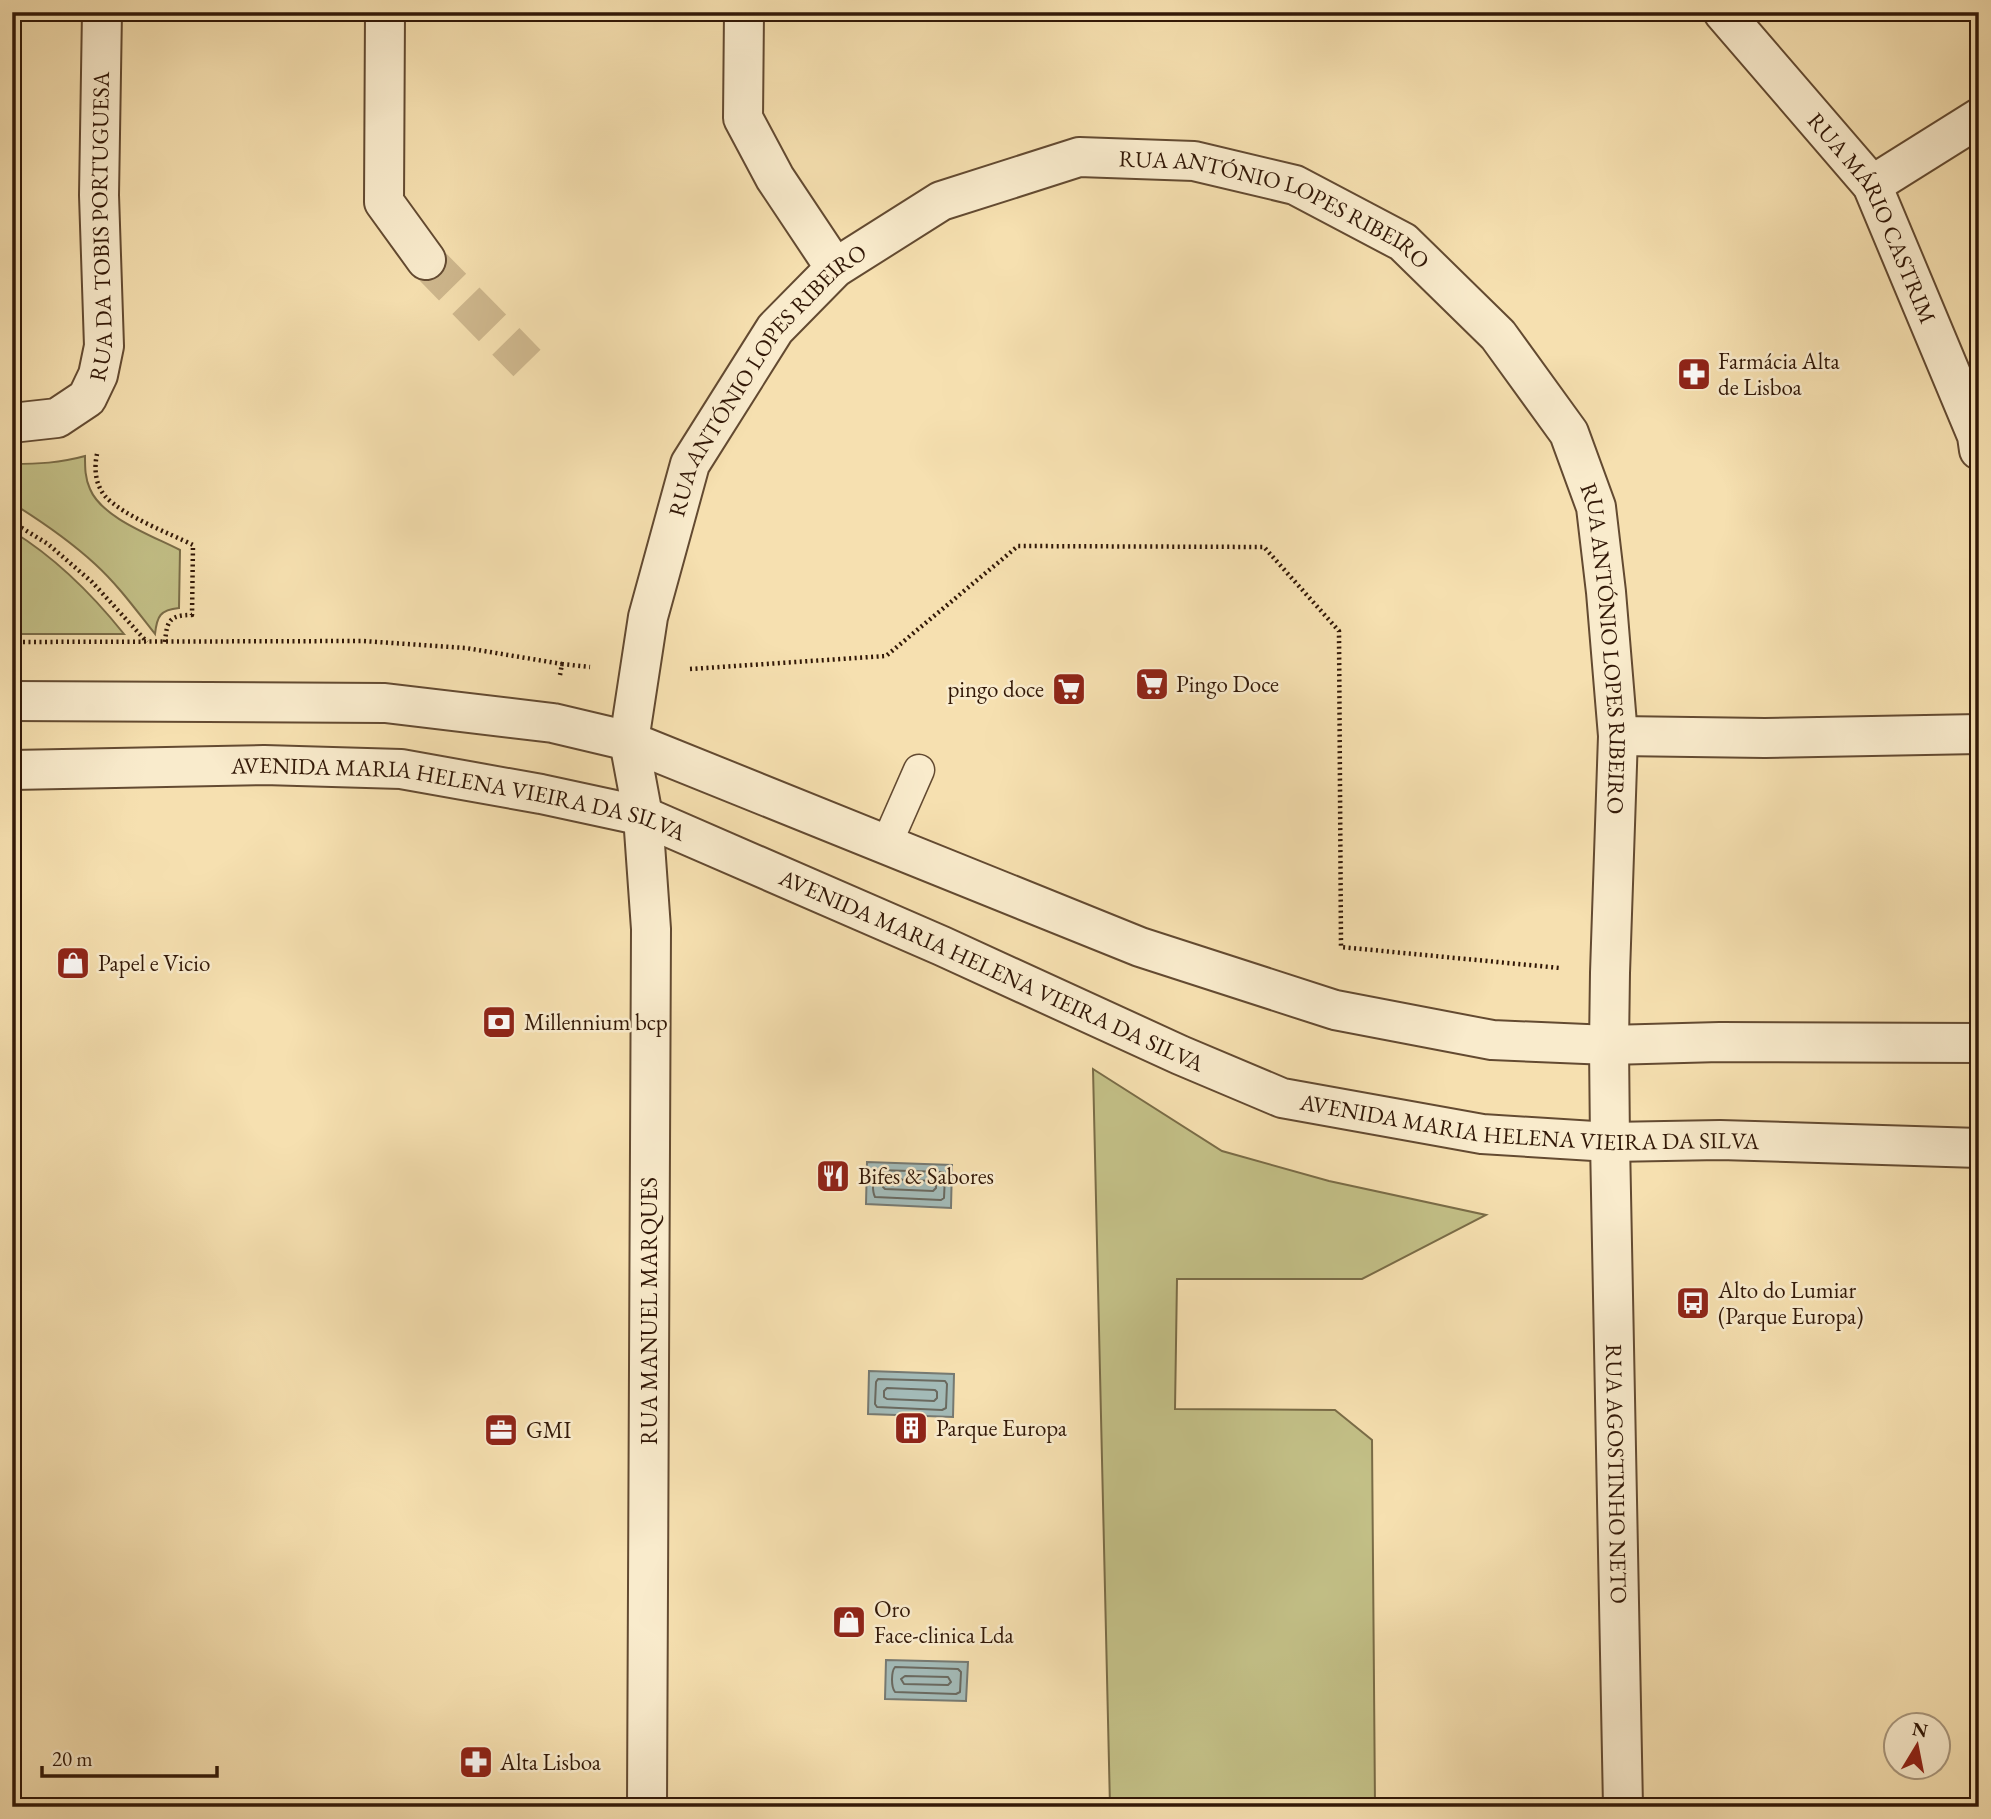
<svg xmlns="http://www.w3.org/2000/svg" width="1991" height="1819" font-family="'EB Garamond',serif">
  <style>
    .green { fill: #c3c087; stroke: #7a6c47; stroke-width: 2 }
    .water { fill: #a3bab7; stroke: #767971; stroke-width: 2 }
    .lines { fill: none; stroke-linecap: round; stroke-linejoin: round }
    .shore { stroke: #6a695f; stroke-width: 2 }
    .minor-tunnel { stroke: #cfb88e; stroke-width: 38; stroke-dasharray: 38 19; stroke-linecap: butt }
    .service-casing { stroke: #634a31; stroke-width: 33 }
    .minor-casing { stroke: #634a31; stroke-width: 42 }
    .tertiary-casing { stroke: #634a31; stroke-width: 42 }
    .path { stroke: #321807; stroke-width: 4.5; stroke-dasharray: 2 3.5; stroke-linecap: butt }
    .service { stroke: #f9ebcc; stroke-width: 30 }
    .minor { stroke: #f9ebcc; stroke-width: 38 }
    .tertiary { stroke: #f9ebcc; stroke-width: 38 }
    .labels { text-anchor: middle; stroke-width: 5; stroke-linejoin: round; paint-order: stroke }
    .street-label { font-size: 23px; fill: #321807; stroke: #f9ebcc }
    .poi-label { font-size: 23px; fill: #321807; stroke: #f9ebcc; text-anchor: start }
  </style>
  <rect width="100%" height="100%" fill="#f6e0b0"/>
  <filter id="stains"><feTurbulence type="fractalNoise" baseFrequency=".00286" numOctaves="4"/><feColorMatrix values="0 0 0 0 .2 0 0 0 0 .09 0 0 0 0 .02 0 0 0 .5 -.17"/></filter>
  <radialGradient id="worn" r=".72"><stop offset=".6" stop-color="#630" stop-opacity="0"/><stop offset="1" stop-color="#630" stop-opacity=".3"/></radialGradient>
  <path class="green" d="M 85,456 C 85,468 85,478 90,489 C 102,518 153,536 180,550 L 179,608 C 160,610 157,616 155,634 C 136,610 118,585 95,564 C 70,541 41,521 12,503 L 12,464 C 38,464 60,463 85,456 Z
    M 12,531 C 56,558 92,594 124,634 L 12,634 Z
    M 1093,1069 L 1222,1151 L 1329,1181 L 1486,1215 L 1362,1279 L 1177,1279 L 1175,1409 L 1335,1410 L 1372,1440 L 1375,1807 L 1110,1807 Z"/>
  <path class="water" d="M 867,1162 L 952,1165 L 951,1208 L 866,1204 Z
    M 869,1371 L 954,1374 L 953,1417 L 868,1414 Z
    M 886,1660 L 968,1662 L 966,1701 L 885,1699 Z"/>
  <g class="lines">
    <path class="shore" d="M 877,1170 L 943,1172 L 945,1175 L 944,1198 L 941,1200 L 875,1197 C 872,1191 872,1175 877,1170 Z
      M 886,1179 L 933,1181 L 936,1183 L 936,1188 L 933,1191 L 885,1189 L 883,1187 L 883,1182 Z
      M 878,1379 L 945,1381 L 947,1384 L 946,1408 L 942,1410 L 877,1407 L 875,1404 L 876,1382 Z
      M 887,1388 L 935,1390 L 937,1392 L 937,1398 L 934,1401 L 887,1399 L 884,1397 L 884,1391 Z
      M 895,1667 L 958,1669 L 961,1672 L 960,1692 L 956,1694 L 895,1692 C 891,1687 891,1672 895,1667 Z
      M 905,1676 L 948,1677 L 951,1682 L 948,1685 L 904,1684 L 901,1679 Z"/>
    <path class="minor-tunnel" d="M 426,260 L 527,363"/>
    <g class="service-casing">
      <path id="service" d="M 886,845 L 919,770"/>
    </g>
    <g class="minor-casing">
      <g id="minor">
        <path d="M 385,12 L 384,202 L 426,260"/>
        <path d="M 744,12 L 743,118 L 775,178 L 835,268"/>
        <path id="s1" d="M 1723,12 L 1872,185 L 1977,436 L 1979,450"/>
        <path d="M 1872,185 L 1979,118"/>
        <path id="s2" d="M 12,423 L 57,418 L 87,398 L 98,375 L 104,346 L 99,195 L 102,12"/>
        <path d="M 1618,736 L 1765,738 L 1979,734"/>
        <path id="s3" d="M 629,741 L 648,617 L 690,464 L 775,329 L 835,268 L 941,201 L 1079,157 L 1194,161 L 1295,185 L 1403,242 L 1498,335 L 1569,433 L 1596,507 L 1606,592 L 1618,736 L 1610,973 L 1609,1045"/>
        <path d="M 643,816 L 651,929 L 647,1807"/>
        <path id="s4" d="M 1610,1142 L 1623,1807"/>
      </g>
    </g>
    <g class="tertiary-casing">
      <g id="tertiary">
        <path d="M 12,701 L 385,703 L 553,723 L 629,741 L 1140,947 L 1335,1010 L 1492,1040 L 1609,1045 L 1720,1042 L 1979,1043"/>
        <path d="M 629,741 L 643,816"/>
        <path id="s5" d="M 12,770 L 264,765 L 401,769 L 541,794 L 643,816 L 942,946 L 1180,1055 L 1282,1098 L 1482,1134 L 1610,1142 L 1720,1140 L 1979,1148"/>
        <path d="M 1609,1045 L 1610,1142"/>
      </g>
    </g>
    <path class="path" d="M 97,454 C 94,468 95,484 105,496 C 123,516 169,533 193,545 L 192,615 C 169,615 167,621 165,642
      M 12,522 L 48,544 L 92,582 L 147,642
      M 12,642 L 363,641 L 466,648 L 562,664
      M 690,669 L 886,656 L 1018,546 L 1264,547 L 1339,631 L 1341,947 L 1560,968
      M 560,675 L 562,664 L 590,667"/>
    <use href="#service" class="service"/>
    <use href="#minor" class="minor"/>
    <use href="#tertiary" class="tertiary"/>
  </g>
  <defs>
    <g id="pharmacy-square" transform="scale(1.75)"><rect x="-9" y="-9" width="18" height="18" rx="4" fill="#8f2418" stroke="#f9ebcc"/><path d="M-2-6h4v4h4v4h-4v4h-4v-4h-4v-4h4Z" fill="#fff"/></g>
    <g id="supermarket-square" transform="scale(1.75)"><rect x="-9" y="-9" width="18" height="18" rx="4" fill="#8f2418" stroke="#f9ebcc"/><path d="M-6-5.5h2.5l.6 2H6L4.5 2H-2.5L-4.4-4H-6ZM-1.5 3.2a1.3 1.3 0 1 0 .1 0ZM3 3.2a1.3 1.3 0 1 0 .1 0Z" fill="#fff"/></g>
    <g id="shop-square" transform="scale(1.75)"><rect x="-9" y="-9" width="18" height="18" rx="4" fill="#8f2418" stroke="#f9ebcc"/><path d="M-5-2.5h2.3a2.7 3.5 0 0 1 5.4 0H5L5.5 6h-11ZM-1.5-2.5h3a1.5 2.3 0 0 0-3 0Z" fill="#fff"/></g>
    <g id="bank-square" transform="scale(1.75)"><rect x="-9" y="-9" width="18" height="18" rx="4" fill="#8f2418" stroke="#f9ebcc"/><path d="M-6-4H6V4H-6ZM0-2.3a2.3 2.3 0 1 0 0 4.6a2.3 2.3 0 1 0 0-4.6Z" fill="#fff"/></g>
    <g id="restaurant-square" transform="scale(1.75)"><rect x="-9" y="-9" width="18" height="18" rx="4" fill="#8f2418" stroke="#f9ebcc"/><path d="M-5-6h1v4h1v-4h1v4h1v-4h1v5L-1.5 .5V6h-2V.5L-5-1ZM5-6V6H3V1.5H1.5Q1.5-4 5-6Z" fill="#fff"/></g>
    <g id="bus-square" transform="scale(1.75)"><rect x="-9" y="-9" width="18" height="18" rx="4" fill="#8f2418" stroke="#f9ebcc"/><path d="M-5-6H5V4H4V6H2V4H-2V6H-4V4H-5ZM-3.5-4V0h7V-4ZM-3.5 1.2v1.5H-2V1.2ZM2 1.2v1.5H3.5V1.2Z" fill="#fff"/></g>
    <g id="building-square" transform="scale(1.75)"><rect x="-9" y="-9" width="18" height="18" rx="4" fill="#8f2418" stroke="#f9ebcc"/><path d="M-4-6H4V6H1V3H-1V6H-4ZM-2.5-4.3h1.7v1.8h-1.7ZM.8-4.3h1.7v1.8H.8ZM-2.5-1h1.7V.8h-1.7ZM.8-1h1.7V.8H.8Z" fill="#fff"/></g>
    <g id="office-square" transform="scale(1.75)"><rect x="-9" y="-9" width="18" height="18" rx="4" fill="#8f2418" stroke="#f9ebcc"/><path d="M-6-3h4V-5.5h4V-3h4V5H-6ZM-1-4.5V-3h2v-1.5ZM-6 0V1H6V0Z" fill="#fff"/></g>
  </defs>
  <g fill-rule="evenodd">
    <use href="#pharmacy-square" x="1694" y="374"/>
    <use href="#supermarket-square" x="1152" y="684"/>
    <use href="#supermarket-square" x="1069" y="689"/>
    <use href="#shop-square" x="73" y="963"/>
    <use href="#bank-square" x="499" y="1022"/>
    <use href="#restaurant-square" x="833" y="1176"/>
    <use href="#bus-square" x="1693" y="1303"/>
    <use href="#building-square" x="911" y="1428"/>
    <use href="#office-square" x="501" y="1430"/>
    <use href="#shop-square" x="849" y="1622"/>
    <use href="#pharmacy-square" x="476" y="1762"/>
  </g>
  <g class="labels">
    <g class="street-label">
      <text dy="8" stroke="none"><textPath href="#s3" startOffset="1006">RUA ANTÓNIO LOPES RIBEIRO</textPath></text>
      <text dy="8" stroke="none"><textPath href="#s1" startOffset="257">RUA MÁRIO CASTRIM</textPath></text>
      <text dy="8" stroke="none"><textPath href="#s2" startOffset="256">RUA DA TOBIS PORTUGUESA</textPath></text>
      <text dy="8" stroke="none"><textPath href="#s3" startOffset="397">RUA ANTÓNIO LOPES RIBEIRO</textPath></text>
      <text dy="8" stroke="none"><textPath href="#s3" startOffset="1615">RUA ANTÓNIO LOPES RIBEIRO</textPath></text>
      <text dy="8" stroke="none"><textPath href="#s5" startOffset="450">AVENIDA MARIA HELENA VIEIRA DA SILVA</textPath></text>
      <text dy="8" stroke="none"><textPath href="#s5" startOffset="1017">AVENIDA MARIA HELENA VIEIRA DA SILVA</textPath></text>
      <text dy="8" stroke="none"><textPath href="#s5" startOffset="1584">AVENIDA MARIA HELENA VIEIRA DA SILVA</textPath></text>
      <text transform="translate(649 1311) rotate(-90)" y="8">RUA MANUEL MARQUES</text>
      <text dy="8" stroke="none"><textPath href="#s4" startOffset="332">RUA AGOSTINHO NETO</textPath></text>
    </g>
    <g class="poi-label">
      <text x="1718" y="369">Farmácia Alta<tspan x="1718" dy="26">de Lisboa</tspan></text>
      <text x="1176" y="692">Pingo Doce</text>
      <text x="1044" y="697" text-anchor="end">pingo doce</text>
      <text x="98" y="971">Papel e Vicio</text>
      <text x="524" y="1030">Millennium bcp</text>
      <text x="858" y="1184">Bifes &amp; Sabores</text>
      <text x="1718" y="1298">Alto do Lumiar<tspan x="1718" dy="26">(Parque Europa)</tspan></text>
      <text x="936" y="1436">Parque Europa</text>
      <text x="526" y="1438">GMI</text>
      <text x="874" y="1617">Oro<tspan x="874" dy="26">Face-clinica Lda</tspan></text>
      <text x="500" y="1770">Alta Lisboa</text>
    </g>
  </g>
  <rect width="1991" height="1819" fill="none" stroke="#f6e0b0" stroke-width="42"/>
  <rect x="14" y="14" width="1963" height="1791" fill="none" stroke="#321807" stroke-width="3.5"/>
  <rect x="21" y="21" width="1949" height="1777" fill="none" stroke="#321807" stroke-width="2"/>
  <g transform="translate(1917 1746) rotate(10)"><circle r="33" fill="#f9ebcc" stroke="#a9977d" stroke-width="2"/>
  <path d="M0-5L12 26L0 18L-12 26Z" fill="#8f2418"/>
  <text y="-10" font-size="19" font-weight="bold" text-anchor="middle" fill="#321807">N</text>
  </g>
  <path d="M42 1766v10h175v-10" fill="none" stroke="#321807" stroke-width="3.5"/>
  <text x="52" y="1766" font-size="21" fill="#321807" stroke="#f9ebcc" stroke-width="5" paint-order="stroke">20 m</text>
  <rect width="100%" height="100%" filter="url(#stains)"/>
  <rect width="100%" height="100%" fill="url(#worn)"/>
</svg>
